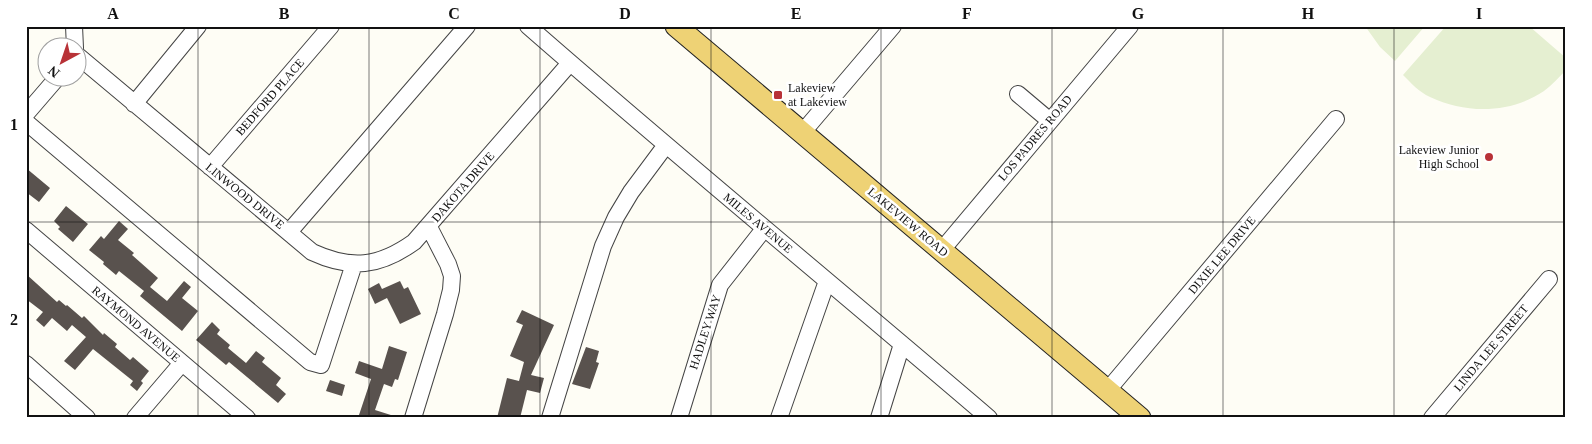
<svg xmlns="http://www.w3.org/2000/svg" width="1592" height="444" font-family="'Times New Roman',serif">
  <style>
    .pitch { fill: #e5efd1 }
    .building { fill: #59524e }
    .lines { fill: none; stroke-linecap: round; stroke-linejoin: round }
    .minor-casing { stroke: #444; stroke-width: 18 }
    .major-casing { stroke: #222; stroke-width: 23 }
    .minor { stroke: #fff; stroke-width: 16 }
    .major { stroke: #eed275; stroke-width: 21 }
    .grid { fill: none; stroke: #111; stroke-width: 1; stroke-opacity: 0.55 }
    .poi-dot { fill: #b83237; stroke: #fff; stroke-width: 2 }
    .labels { text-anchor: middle; stroke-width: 5; stroke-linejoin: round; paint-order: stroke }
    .poi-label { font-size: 12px; fill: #111; stroke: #fff; text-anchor: start }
    .street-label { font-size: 12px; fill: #111; stroke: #fff }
    .neatline { fill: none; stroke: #111; stroke-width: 2 }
    .grid-label { font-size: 16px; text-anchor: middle; font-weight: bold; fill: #111 }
  </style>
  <rect width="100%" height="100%" fill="#fefdf5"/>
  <path class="pitch" d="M 1365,26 L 1425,26 L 1395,61 L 1380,47 Z
    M 1446,26 L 1529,26 L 1566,58 L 1566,70 C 1559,77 1552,85 1544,91 C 1510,114 1466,114 1430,97 C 1419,92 1411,83 1403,75 Z"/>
  <path class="building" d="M 26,168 L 50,188 L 39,202 L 26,192 Z
    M 66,206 L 88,224 L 73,242 L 58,229 L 60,227 L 54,221 Z
    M 119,221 L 128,229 L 118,240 L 134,253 L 132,255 L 158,278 L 150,287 L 167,301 L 184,281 L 191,287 L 182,298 L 198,311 L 182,331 L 140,296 L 144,291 L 119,271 L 116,275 L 103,264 L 104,262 L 89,250 L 101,236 L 104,239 Z
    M 26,274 L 57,302 L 59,300 L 66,306 L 67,305 L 82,318 L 84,316 L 103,335 L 104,333 L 117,344 L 115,347 L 130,360 L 133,357 L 149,371 L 141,381 L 143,383 L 137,391 L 130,385 L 133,381 L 93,349 L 75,370 L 64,361 L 86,337 L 72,325 L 67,331 L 52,318 L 44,327 L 36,320 L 43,312 L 26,299 Z
    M 400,281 L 404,289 L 408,287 L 421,314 L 400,324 L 387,298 L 375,304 L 368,289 L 379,283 L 382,289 Z
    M 522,310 L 554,325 L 531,375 L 544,378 L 540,393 L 527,390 L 520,418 L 497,418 L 507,378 L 519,381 L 524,362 L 510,356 L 523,325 L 516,322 Z
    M 212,322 L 220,330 L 217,334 L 230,345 L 228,348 L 246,363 L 256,351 L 265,358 L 262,362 L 281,378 L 276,385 L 286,394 L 278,403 L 229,362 L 226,365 L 196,340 Z
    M 389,346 L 407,352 L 398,380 L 395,379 L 392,387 L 384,384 L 375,410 L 394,416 L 394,418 L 358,418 L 371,379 L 355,373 L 359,361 L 382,369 Z
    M 586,347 L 599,351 L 596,362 L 599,363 L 590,389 L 572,384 Z
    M 330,380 L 345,385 L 342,396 L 326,391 Z"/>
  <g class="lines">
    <g class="minor-casing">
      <path id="minor" d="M 74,26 L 75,48
        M 528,26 C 680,159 836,287 989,418
        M 78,56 L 312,252 C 351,270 379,267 414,242 L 570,63
        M 1018,94 L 1050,121
        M 134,104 L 198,26
        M 26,114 L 57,78
        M 26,122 L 310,362 L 321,365 L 354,264
        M 802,133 L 893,26
        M 210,167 L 331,26
        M 26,230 L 247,418
        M 289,232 L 467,26
        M 941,251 L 1130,26
        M 26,364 L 87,418
        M 1107,391 L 1336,119
        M 135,418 L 182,363
        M 413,418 L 445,314 L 451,290 L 452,276 L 448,264 L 429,227
        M 550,418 L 603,246 L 616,217 L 631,192 L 666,145
        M 679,418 L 720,285 L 764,229
        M 779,418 L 827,281
        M 879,418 L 902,344
        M 1432,418 L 1549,279"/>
    </g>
    <g class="major-casing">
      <path id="major" d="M 676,26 L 1140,418"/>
    </g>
    <use href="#minor" class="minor"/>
    <use href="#major" class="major"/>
  </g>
  <path class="grid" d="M 198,26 L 198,418M 369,26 L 369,418M 540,26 L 540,418M 711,26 L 711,418M 881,26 L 881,418M 1052,26 L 1052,418M 1223,26 L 1223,418M 1394,26 L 1394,418M 26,222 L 1566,222"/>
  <g class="poi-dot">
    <rect x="773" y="90" width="10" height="10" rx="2.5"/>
    <circle cx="1489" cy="157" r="5"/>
  </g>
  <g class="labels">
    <g class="poi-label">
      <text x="788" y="92">Lakeview<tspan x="788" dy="14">at Lakeview</tspan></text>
      <text x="1479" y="154" text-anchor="end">Lakeview Junior<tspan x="1479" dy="14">High School</tspan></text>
    </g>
    <g class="street-label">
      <text transform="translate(270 97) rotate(-49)" y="4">BEDFORD PLACE</text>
      <text transform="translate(1035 138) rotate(-50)" y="4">LOS PADRES ROAD</text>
      <text transform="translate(463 187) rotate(-49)" y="4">DAKOTA DRIVE</text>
      <text transform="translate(245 196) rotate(39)" y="4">LINWOOD DRIVE</text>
      <text transform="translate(908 222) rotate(40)" y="4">LAKEVIEW ROAD</text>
      <text transform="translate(758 223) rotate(40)" y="4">MILES AVENUE</text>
      <text transform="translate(1222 255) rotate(-50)" y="4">DIXIE LEE DRIVE</text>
      <text transform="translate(136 324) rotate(40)" y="4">RAYMOND AVENUE</text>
      <text transform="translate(705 332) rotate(-72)" y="4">HADLEY WAY</text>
      <text transform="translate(1491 348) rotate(-50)" y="4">LINDA LEE STREET</text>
    </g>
  </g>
  <rect width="1592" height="444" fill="none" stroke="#ffffff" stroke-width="55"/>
  <g transform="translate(62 62) rotate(220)"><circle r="24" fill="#ffffff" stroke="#a0a0a0"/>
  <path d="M0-4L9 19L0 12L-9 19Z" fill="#b83237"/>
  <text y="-8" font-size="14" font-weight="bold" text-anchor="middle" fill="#111111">N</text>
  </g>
  <rect x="28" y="28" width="1536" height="388" class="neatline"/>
  <g class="grid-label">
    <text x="113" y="19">A</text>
    <text x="284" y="19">B</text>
    <text x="454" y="19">C</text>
    <text x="625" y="19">D</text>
    <text x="796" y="19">E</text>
    <text x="967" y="19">F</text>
    <text x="1138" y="19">G</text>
    <text x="1308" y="19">H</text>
    <text x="1479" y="19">I</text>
    <text x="14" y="130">1</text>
    <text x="14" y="325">2</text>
  </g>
</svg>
